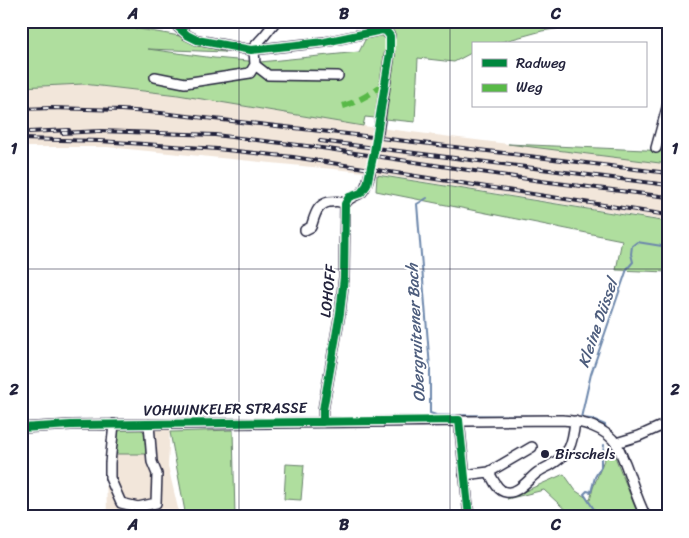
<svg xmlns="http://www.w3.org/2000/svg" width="689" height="538" font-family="Sriracha,sans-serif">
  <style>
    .built { fill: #f2e6da }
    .green { fill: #afde9e; stroke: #68806c }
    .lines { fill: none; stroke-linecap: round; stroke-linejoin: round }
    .stream { stroke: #6c87ac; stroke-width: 2 }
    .minor-tunnel { stroke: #d3d3d8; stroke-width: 9; stroke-dasharray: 9 4.5; stroke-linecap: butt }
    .minor-casing { stroke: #22223b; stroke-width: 12 }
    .minor { stroke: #fff; stroke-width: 9 }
    .rail-casing { stroke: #22223b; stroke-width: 4 }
    .rail { stroke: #fff; stroke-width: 2; stroke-dasharray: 5.5; stroke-linecap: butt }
    .quiet { stroke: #58b947; stroke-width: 6; stroke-dasharray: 12 6; stroke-linecap: butt }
    .cycleway-casing { stroke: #fff; stroke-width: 11 }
    .cycleway { stroke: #00873e; stroke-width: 8 }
    .grid { fill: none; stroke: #22223b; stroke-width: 1; stroke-opacity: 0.55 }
    .poi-dot { fill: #22223b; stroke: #fff; stroke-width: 2 }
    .labels { text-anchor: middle; stroke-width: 4; stroke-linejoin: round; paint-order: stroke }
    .street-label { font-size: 15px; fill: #22223b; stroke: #fff }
    .poi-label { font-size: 15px; fill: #22223b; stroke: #fff; text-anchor: start }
    .water-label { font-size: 16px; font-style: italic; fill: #4d5d7d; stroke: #fff }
    .neatline { fill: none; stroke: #22223b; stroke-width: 2 }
    .grid-label { font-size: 16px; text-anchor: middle; font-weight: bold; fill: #22223b }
  </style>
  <rect width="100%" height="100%" fill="#fff"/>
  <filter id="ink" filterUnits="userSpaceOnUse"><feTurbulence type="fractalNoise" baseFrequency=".02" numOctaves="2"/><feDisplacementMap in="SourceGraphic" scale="10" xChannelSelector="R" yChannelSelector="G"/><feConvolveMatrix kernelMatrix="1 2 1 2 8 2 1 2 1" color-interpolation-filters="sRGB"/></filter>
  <g filter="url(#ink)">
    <path class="built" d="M 83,84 L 178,95 L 363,126 L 668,164 L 668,221 L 364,172 L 107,147 L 21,147 L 21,87 Z
      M 170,427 L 168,466 L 180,517 L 107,517 L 106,470 L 108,430 Z"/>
    <path class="green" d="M 21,21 L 90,21 L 115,25 L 180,36 L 197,44 L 225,52 L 148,49 L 214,58 L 260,62 L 359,52 L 371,28 L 390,24 L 389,21 L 607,21 L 542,31 L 494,44 L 473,44 L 473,52 L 454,62 L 418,58 L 415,122 L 365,117 L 363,126 L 178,95 L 83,84 L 21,87 Z
      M 508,144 L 668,151 L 668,164 Z
      M 377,175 L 668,222 L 668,272 L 616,270 L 622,240 L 376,191 Z
      M 125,427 C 149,428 146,432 146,454 L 115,454 L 119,429 Z
      M 233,430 L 235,517 L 186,517 L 170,432 Z
      M 607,452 L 614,454 L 639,517 L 573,517 L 544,490 L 507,499 L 564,474 L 576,491 L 590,500 L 593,488 Z
      M 286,464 L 304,465 L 301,500 L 284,499 Z"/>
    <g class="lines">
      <path class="stream" d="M 427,198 L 417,204 L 430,368 L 430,413 L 436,415 L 557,416
        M 606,428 L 605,425 L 591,419 L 581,418 L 591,374 L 627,269 L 633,262 L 631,254 L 632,246 L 637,242 L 668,247
        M 599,517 L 584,494 L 587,491 L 591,492 L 595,477 L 601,467 L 601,459 L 603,453 L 604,445"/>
      <path class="minor-tunnel" d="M 390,36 L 390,53
        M 370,173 L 378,132"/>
      <g class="minor-casing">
        <path id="minor" d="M 175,21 L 178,27 L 187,35 L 197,40 L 251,50 L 325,42 L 382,30 L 386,31 L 390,36
          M 251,50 L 264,36 L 276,21
          M 255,65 L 268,75 L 338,76
          M 155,77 L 185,83 L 250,73 L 255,65 L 254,50
          M 378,132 L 390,53
          M 656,148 L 668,104
          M 305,230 L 311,227 C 315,216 316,205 329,202 C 336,201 339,201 345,204
          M 459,420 L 469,517
          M 323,422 L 323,410 L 340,313 L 344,277 L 345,204 C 352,194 355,198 362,192 C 367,187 368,180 370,173
          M 114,424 L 110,463 L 110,478 L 121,503 L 138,507 L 156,503 L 157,474 L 152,462 L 149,424
          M 21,428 L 71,425 L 562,420 C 581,421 607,428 617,445 C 620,450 622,457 625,463 C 632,481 637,500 646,517
          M 616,443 L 639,436 L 668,423
          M 489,472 C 493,479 497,491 506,492 C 519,494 529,478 538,472 C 541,470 545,468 549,466 C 556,462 565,455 569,448 C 573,440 574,430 575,421
          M 464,475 L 489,472 L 532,447"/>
      </g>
      <use href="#minor" class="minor"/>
      <g class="rail-casing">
        <path id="rail" d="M 21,109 L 52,108 L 121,110 L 161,113 L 356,135 L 668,173
          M 29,132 L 69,130
          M 62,133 L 100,131 L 215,135 L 315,147 L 541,181 L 668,197
          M 21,139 L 100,141 L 217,149 L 293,157 L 668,215
          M 320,141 L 668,185"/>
      </g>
      <use href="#rail" class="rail"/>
      <path class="quiet" d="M 343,106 C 360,101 372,93 386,82"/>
      <g class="cycleway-casing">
        <path id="cycleway" d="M 175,21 L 178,27 L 187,35 L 197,40 L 251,50 L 325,42 L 382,30 L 386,31 L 390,36 L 390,53 L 374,152 L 367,185 L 361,193 L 349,197 L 345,204 L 344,277 L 340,313 L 323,410 L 323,422
          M 21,428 L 71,425 L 459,420 L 469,517"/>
      </g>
      <use href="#cycleway" class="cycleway"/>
    </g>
  </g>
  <path class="grid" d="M 239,21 L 239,517M 450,21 L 450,517M 21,269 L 668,269"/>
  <circle class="poi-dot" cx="545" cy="454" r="5"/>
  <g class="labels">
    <g class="street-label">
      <text transform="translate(328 291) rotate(-84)" y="5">LOHOFF</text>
      <text transform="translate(225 409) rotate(-1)" y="5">VOHWINKELER STRASSE</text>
    </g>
    <g class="poi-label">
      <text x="555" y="459">Birschels</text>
    </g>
    <g class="water-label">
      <text transform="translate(597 323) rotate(-71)" y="6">Kleine Düssel</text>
      <text transform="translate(415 333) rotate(-93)" y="6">Obergruitener Bach</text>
    </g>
  </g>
  <rect width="689" height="538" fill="none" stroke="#fff" stroke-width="55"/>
  <rect x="472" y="42" width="175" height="65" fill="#ffffff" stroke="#a7a7b1"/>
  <rect x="482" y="59" width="25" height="8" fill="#00873e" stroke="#a7a7b1"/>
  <text x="516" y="68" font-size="15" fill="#22223b">Radweg</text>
  <rect x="482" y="84" width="25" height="8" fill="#58b947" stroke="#a7a7b1"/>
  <text x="516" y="92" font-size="15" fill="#22223b">Weg</text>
  <rect x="28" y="28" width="634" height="482" class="neatline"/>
  <g class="grid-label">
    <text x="133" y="19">A</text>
    <text x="344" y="19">B</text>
    <text x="556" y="19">C</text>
    <text x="14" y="154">1</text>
    <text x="675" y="154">1</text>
    <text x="14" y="395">2</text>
    <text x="675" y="395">2</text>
    <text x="133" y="530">A</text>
    <text x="344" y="530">B</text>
    <text x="556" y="530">C</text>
  </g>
</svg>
